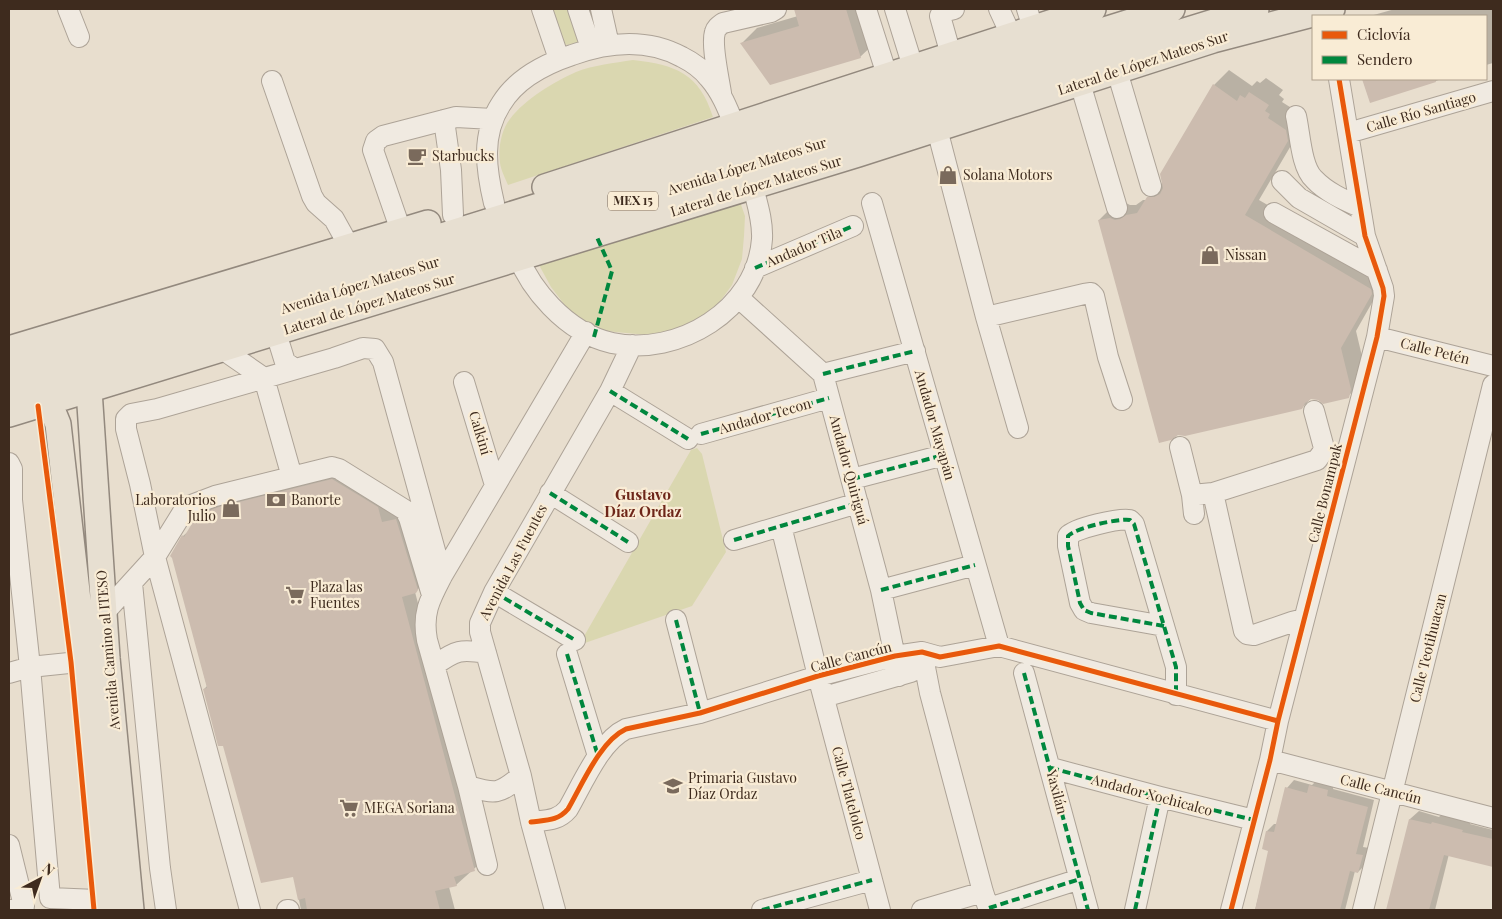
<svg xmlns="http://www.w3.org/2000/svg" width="1502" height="919" font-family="'Playfair Display',serif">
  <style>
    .green { fill: #dad7b0 }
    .shadow { fill: #0003 }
    .building { fill: #ccbcaf }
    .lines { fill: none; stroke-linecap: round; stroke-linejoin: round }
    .minor-casing { stroke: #ada397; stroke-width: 22 }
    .major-casing { stroke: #93897e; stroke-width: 28 }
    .minor { stroke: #f0eae1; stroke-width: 20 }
    .major { stroke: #e7dfd1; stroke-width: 25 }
    .quiet { stroke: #00873e; stroke-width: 4; stroke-dasharray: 8 4; stroke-linecap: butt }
    .cycleway-casing { stroke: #f9ecd5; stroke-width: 8 }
    .cycleway { stroke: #e8590c; stroke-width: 5 }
    .labels { text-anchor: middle; stroke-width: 4.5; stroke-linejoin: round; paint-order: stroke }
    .shield { fill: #f9ecd5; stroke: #766555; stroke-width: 1 }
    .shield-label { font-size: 12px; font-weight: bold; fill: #3e2b1e }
    .street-label { font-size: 14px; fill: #3e2b1e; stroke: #f9ecd5 }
    .poi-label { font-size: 14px; fill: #3e2b1e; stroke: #f9ecd5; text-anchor: start }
    .neighbourhood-label { font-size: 15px; font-weight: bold; fill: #6e2619; stroke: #f9ecd5 }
  </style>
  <rect width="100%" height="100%" fill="#e8dece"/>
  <path class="green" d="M 552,9 L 570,9 L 582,43 L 565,45 Z
    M 633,60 C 676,65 699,73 713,117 L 508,185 C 505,178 501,170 500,163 C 498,149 501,130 510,119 C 525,99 554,82 576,72 C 594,65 614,63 633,60 Z
    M 739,199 L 745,216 L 744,236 L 742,259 L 732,285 L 716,307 L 696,323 L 657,336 L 606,331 L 585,322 L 567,308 L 551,287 L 539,265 Z
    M 697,448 L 702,454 L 726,552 L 692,606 L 579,645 L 691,450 Z"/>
  <path class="shadow" d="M 796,9 L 866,9 L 876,42 L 860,57 L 742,43 L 757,28 L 798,16 Z
    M 1395,9 L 1493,9 L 1493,63 L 1486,65 L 1486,16 L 1370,16 Z
    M 1229,70 L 1252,86 L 1257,81 L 1260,83 L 1266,78 L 1283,90 L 1279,95 L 1284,99 L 1282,102 L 1301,114 L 1303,125 L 1259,200 L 1386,273 L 1386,278 L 1356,331 L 1366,373 L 1364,381 L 1348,396 L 1311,398 L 1302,408 L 1099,220 L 1114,205 L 1126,203 L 1130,205 L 1136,205 L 1143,200 L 1146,200 L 1163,182 L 1214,85 Z
    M 1364,79 L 1442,79 L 1371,101 Z
    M 345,468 L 408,508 L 427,580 L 415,592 L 486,858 L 456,885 L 449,887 L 455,910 L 301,910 L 294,875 L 224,744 L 204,689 L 207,686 L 173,557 L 171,556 L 183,536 L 191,529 L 198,516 L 211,504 Z
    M 1318,779 L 1334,783 L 1333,789 L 1374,800 L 1363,847 L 1369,848 L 1365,865 L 1358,872 L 1355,871 L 1345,910 L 1255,910 L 1270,851 L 1267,831 L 1274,824 L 1277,824 L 1287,788 L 1294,780 L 1312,785 Z
    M 1419,811 L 1439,817 L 1441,815 L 1470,822 L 1470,824 L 1493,830 L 1493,866 L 1449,854 L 1435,910 L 1388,910 L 1410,819 Z"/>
  <path class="building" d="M 794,9 L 846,9 L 861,58 L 770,85 L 740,43 L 799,26 Z
    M 1362,79 L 1435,79 L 1436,82 L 1370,103 Z
    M 1213,84 L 1237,101 L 1240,95 L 1245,98 L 1249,92 L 1269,105 L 1265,111 L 1270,114 L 1268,118 L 1286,130 L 1288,141 L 1245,215 L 1371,289 L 1372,294 L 1341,348 L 1351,389 L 1349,398 L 1323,404 L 1318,400 L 1311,399 L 1305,403 L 1302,409 L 1185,436 L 1178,435 L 1171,440 L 1159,443 L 1098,220 L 1110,218 L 1115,220 L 1120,219 L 1126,215 L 1137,213 L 1147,197 L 1154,197 L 1160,194 L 1163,188 L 1160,174 Z
    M 332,479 L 378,507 L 382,522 L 396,519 L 418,590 L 416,593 L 402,597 L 475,871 L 454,877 L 457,886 L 435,891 L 440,910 L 307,910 L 305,898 L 298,900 L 293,877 L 261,883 L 223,746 L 218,746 L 203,689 L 207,688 L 172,558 L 170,556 L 182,535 L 184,537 L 197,515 L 219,507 Z
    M 1309,785 L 1328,790 L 1327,796 L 1368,807 L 1356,854 L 1363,855 L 1358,873 L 1350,871 L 1340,910 L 1255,910 L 1268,851 L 1262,849 L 1266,831 L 1274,832 L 1285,787 L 1307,793 Z
    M 1409,819 L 1431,824 L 1432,822 L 1463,830 L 1462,832 L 1493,839 L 1493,867 L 1444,855 L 1429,910 L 1386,910 Z"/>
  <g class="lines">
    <g class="minor-casing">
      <path id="minor" d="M 68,9 L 79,37
        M 542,9 L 559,59
        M 578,9 L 591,48
        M 601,9 L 609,45
        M 866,9 L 887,75
        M 895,9 L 913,67
        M 999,9 L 1011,35
        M 1027,9 L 1033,28
        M 951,55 L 940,16 L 942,12 L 954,9
        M 1117,71 L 1151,186
        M 272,81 L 312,196 L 316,203 L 334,219 L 349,246
        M 1080,83 L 1117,208
        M 721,93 C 719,79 711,45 715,32 C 716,28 719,26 723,23 L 771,12 L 776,9
        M 1296,116 C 1300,133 1301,167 1314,179 C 1326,192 1344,200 1360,207
        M 444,120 L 451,170 L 453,215
        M 937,129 L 986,317 L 1018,428
        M 1348,133 L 1493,91
        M 1282,181 L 1299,198 L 1365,236
        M 494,203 C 486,169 481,135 501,104 C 516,79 545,64 572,55 C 608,42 647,38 682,57 C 692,62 702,69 709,78 C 724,95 731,118 740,139
        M 872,203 L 999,646
        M 1274,213 L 1377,270
        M 401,231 L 373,150 L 376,141 L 383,136 L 456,117 L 493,119
        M 514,245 C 527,288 567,333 612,343 C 678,357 757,310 762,239 C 763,221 757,203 753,187
        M 755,268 L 853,226
        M 739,298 L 823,374 L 881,590 L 899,676
        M 986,317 L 1084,294 L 1091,293 L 1094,296 L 1108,357 L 1122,400
        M 276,333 L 285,362 L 295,369
        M 1377,337 L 1493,366
        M 222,349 L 264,378 L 292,477
        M 823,374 L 915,351
        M 464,382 L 495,485
        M 610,391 L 688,439
        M 701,434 L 829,398
        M 1180,447 L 1192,495 L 1194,514
        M 9,463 L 12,469 L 12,500 L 30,667 L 50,898 L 120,901
        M 852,479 L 944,455
        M 550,493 L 628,542
        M 1213,493 L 1244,631 L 1247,634 L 1254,635 L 1292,622 L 1304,619
        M 1192,495 L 1213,493 L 1317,460 L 1322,453 L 1324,448 L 1314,411
        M 781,526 L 818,676 L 880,910
        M 734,540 L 858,503
        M 132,583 L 160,868 L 166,910
        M 881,590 L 975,565
        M 494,592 L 575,640
        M 104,613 L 155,557 L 186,507 L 215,496 L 332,467 L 339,469 L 405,510 L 409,518 L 432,595
        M 676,620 L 700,713
        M 1164,626 L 1091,613 L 1084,610 L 1080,603 L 1068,546 L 1068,536 C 1075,528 1119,518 1130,520 L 1134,524 L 1176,667 L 1176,695
        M 922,652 L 930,693 L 983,892 L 989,910
        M 567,654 L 598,756
        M 435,665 C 456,650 461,649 486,653
        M 9,673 L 30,667 L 98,660
        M 1024,673 L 1088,910
        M 824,697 L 911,672
        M 1270,760 L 1493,818
        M 1051,768 L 1160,797 L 1254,820
        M 468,786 C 496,794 498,795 521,776
        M 531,822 C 546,820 558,821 568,809 C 582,785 600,741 626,729 L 700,713 L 818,676 L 895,656 L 922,652 L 940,657 L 999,646 L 1278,721
        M 9,845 L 24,906 L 10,910
        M 487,865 L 468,786 L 427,640 C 422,613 430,599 442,576 L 586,332
        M 989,908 L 1080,879
        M 250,910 L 155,557 L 140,484 L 126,429 L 126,419 L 131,414 L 157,409 L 334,358 L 363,348 L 375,349 L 383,362 L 442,576
        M 287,910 L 289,910
        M 555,910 L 531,822 L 521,776 L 480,632 L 480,623 L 494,592 L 610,391 L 632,345
        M 762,910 L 872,880
        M 922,910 L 983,892
        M 1135,910 L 1160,797
        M 1231,910 L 1270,760 L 1278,721 L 1377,337 L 1384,296 L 1383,288 L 1365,236 L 1339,79
        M 1363,910 L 1493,385"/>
    </g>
    <g class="major-casing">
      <path id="major" d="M 545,187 L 1093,9
        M 9,349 L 428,223
        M 9,368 L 323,273 L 1172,9
        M 89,390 L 107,658 L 131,910
        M 9,394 L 1256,9
        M 49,402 L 58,424 L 85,662 L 106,910
        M 9,414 L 858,154 L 1213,40 L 1332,9"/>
    </g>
    <use href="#minor" class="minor"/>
    <use href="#major" class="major"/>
    <path class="quiet" d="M 755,268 L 853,226
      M 594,337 L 612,271 L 596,235
      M 823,374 L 915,351
      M 610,391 L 688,439
      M 701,434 L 829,398
      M 852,479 L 944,455
      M 550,493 L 628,542
      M 734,540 L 858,503
      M 881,590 L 975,565
      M 494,592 L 575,640
      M 676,620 L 700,713
      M 1164,626 L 1091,613 L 1084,610 L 1080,603 L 1068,546 L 1068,536 C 1075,528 1119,518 1130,520 L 1134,524 L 1176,667 L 1176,695
      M 567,654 L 598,756
      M 1024,673 L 1088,910
      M 1051,768 L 1160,797 L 1254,820
      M 989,908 L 1080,879
      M 762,910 L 872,880
      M 1135,910 L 1160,797"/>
    <g class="cycleway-casing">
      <path id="cycleway" d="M 38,406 L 71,662 L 94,910
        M 531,822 C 546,820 558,821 568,809 C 582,785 600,741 626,729 L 700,713 L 818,676 L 895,656 L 922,652 L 940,657 L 999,646 L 1278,721
        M 1231,910 L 1270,760 L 1278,721 L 1377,337 L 1384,296 L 1383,288 L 1365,236 L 1339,79"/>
    </g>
    <use href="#cycleway" class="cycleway"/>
  </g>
  <defs>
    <g id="cafe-bare" transform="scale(1.5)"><path d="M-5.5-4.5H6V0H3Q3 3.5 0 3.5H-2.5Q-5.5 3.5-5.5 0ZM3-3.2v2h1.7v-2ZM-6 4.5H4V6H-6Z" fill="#7a6a5c" stroke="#f9ecd5" stroke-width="2.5" paint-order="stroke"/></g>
    <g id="shop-bare" transform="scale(1.5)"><path d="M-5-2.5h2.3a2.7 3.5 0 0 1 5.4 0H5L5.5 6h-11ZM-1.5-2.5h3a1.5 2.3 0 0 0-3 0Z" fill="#7a6a5c" stroke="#f9ecd5" stroke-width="2.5" paint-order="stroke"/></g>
    <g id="bank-bare" transform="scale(1.5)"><path d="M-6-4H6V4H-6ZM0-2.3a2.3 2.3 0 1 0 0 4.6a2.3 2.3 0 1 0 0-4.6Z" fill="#7a6a5c" stroke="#f9ecd5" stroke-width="2.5" paint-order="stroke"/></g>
    <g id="supermarket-bare" transform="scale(1.5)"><path d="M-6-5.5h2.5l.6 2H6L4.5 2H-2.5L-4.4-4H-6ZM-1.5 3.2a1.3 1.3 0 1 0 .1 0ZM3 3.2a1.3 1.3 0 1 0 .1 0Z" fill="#7a6a5c" stroke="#f9ecd5" stroke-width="2.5" paint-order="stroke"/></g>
    <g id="school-bare" transform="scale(1.5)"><path d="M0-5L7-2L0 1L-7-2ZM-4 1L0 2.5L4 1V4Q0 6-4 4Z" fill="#7a6a5c" stroke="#f9ecd5" stroke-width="2.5" paint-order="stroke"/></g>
  </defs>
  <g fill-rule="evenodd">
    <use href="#cafe-bare" x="417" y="156"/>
    <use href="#shop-bare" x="948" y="175"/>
    <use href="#shop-bare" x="1210" y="255"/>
    <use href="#bank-bare" x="276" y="500"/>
    <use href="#shop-bare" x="231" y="508"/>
    <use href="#supermarket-bare" x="295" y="595"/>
    <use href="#school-bare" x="673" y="786"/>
    <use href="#supermarket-bare" x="349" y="808"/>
  </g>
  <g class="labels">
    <rect class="shield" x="608" y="191.5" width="50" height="19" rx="4"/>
    <g class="shield-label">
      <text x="633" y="205">MEX 15</text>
    </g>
    <g class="street-label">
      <text transform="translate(1143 63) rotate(-18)" y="5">Lateral de López Mateos Sur</text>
      <text transform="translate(1421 112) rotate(-16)" y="5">Calle Río Santiago</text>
      <text transform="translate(747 166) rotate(-17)" y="5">Avenida López Mateos Sur</text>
      <text transform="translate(756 186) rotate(-17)" y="5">Lateral de López Mateos Sur</text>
      <text transform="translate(804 247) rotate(-23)" y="5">Andador Tila</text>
      <text transform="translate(360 285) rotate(-17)" y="5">Avenida López Mateos Sur</text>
      <text transform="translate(369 304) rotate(-17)" y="5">Lateral de López Mateos Sur</text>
      <text transform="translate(1435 351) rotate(14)" y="5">Calle Petén</text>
      <text transform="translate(765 416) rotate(-16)" y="5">Andador Tecon</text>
      <text transform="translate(935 425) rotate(74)" y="5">Andador Mayapán</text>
      <text transform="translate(480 433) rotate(73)" y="5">Calkiní</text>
      <text transform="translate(849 470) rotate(75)" y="5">Andador Quiriguá</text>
      <text transform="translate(1325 493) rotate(-76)" y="5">Calle Bonampak</text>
      <text transform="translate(513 562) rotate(-62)" y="5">Avenida Las Fuentes</text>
      <text transform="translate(1428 648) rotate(-76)" y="5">Calle Teotihuacan</text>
      <text transform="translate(108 650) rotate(-95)" y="5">Avenida Camino al ITESO</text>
      <text transform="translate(851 657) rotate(-15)" y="5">Calle Cancún</text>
      <text transform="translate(1381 789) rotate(14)" y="5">Calle Cancún</text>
      <text transform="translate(1057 792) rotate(75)" y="5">Yaxilán</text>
      <text transform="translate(849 793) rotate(75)" y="5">Calle Tlatelolco</text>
      <text transform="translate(1152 795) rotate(15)" y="5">Andador Xochicalco</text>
    </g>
    <g class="poi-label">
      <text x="432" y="161">Starbucks</text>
      <text x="963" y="180">Solana Motors</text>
      <text x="1225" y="260">Nissan</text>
      <text x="216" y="505" text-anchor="end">Laboratorios<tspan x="216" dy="16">Julio</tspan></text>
      <text x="291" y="505">Banorte</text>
      <text x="310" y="592">Plaza las<tspan x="310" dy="16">Fuentes</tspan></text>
      <text x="688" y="783">Primaria Gustavo<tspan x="688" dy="16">Díaz Ordaz</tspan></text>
      <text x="364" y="813">MEGA Soriana</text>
    </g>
    <g class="neighbourhood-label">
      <text x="643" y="500">Gustavo<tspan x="643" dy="17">Díaz Ordaz</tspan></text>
    </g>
  </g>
  <rect width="1502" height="919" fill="none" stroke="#3e2b1e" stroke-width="20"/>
  <rect x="1312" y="15" width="175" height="65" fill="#f9ecd5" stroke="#ae9f8c"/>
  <rect x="1322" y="31" width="25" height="8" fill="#e8590c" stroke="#ae9f8c"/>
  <text x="1357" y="40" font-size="15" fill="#3e2b1e">Ciclovía</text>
  <rect x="1322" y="56" width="25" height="8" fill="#00873e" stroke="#ae9f8c"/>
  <text x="1357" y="65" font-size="15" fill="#3e2b1e">Sendero</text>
  <g transform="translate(40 879) rotate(41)" stroke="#f9ecd5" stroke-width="4" paint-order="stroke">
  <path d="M0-4L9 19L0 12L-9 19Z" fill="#3e2b1e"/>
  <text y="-8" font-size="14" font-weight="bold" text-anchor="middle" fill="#3e2b1e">N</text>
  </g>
</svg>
